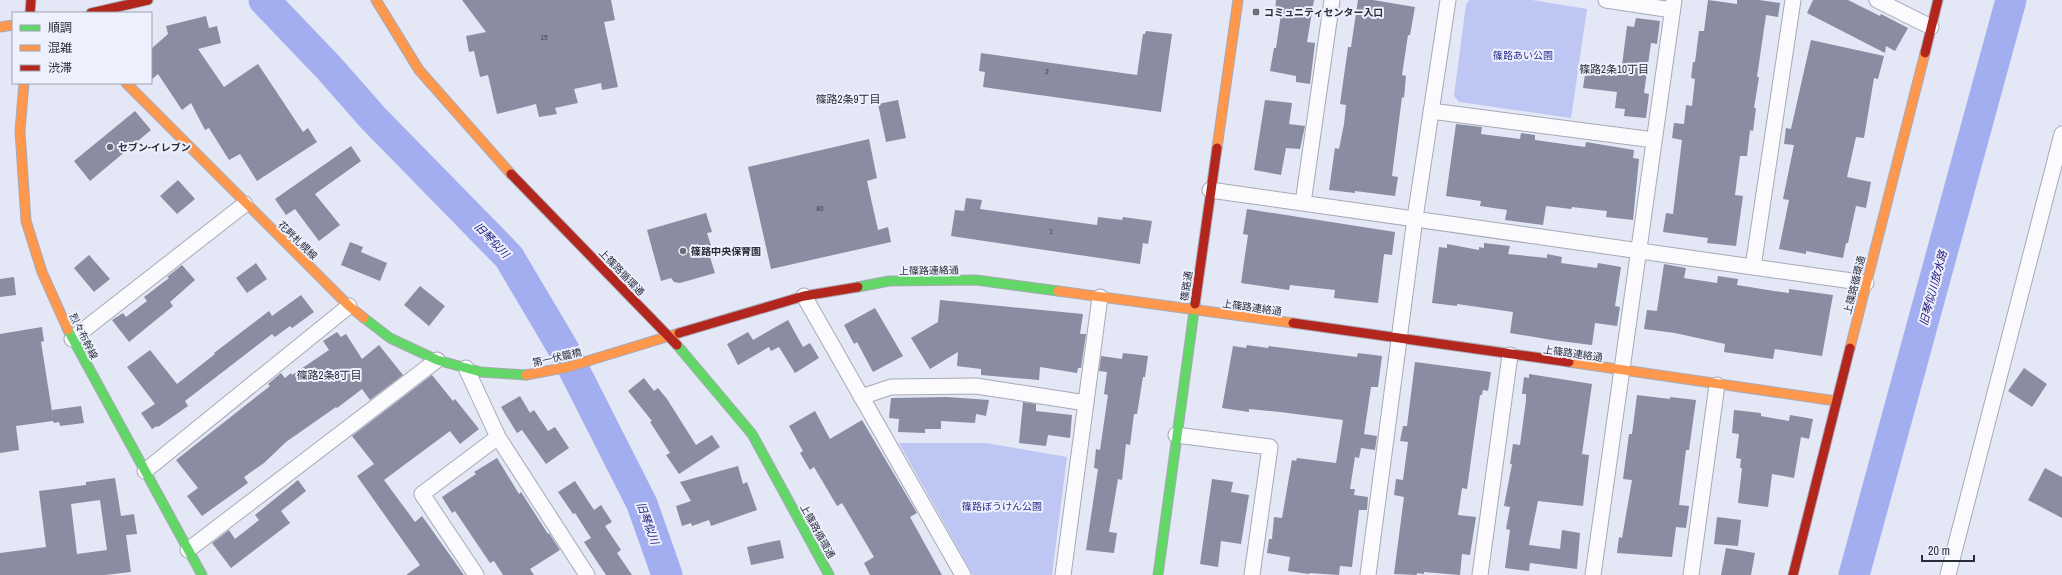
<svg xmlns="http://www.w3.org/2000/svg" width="2062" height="575" font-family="'Archivo Narrow','Noto Sans JP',sans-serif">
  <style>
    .green { fill: #bec7f3 }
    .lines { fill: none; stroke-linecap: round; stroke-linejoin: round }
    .river { stroke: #a2aeef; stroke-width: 31 }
    .building { fill: #8a8ca1; fill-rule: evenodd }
    .street-casing { stroke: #a7a9b5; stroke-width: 17 }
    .fast-casing { stroke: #a7a9b5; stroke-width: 11 }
    .slow-casing { stroke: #a7a9b5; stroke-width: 11 }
    .jam-casing { stroke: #a7a9b5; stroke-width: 11 }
    .street { stroke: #fbfbfe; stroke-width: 15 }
    .fast { stroke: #63d668; stroke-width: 9 }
    .slow { stroke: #ff974d; stroke-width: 9 }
    .jam { stroke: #b3261e; stroke-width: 9 }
    .poi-dot { fill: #6c6f7b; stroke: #edf0fd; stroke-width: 1.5 }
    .labels { text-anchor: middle; stroke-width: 4; stroke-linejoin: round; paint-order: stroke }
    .number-label { font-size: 8px; fill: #434654 }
    .poi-label { font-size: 10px; font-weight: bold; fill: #2b2e3a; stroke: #edf0fd; text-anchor: start }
    .park-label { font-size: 10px; fill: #2d2e91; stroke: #edf0fd }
    .street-label { font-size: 10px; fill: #2b2e3a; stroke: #edf0fd }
    .neighbourhood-label { font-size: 11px; fill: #2b2e3a; stroke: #edf0fd }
    .water-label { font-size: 11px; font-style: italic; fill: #1d1378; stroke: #edf0fd }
  </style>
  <rect width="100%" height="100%" fill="#e4e7f5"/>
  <path class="green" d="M 1469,0 L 1532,0 L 1587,9 L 1571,118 L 1459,102 L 1454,96 L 1466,4 Z
    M 899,443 L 986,443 L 1067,457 L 1052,575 L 973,575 Z"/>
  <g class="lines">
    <path class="river" d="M 264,0 L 329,68 L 373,118 L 509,257 L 564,350 L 642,504 L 667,575
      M 1854,575 L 2011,0"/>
  </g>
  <path class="building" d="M 462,0 L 611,0 L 615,20 L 604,22 L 618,87 L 602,90 L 601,83 L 574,89 L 578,103 L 555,108 L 557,114 L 539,117 L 536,104 L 497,114 L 488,75 L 480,77 L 474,51 L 469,52 L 466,36 L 486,32 Z
    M 1276,0 L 1314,0 L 1307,42 L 1315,43 L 1310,84 L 1296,82 L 1296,76 L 1270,71 L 1274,48 L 1276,48 L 1281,14 L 1275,13 Z
    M 1358,0 L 1373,0 L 1415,7 L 1410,35 L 1408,35 L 1402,75 L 1406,76 L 1404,98 L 1402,97 L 1392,176 L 1398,177 L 1395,196 L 1355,191 L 1355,193 L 1329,190 L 1335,148 L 1339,149 L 1344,124 L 1346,105 L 1340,104 L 1348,47 L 1351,47 Z
    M 1708,0 L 1737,4 L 1737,0 L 1759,0 L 1780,3 L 1778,17 L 1766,15 L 1757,77 L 1759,77 L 1754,108 L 1756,108 L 1753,131 L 1750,130 L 1747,156 L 1740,156 L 1735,195 L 1743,196 L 1736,246 L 1707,243 L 1708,238 L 1663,232 L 1666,213 L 1673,214 L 1682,140 L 1672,138 L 1674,123 L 1684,124 L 1686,105 L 1692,106 L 1695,79 L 1691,78 L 1693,62 L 1695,62 L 1699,31 L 1704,31 Z
    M 1813,0 L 1848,0 L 1880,16 L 1881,14 L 1908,28 L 1895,51 L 1886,46 L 1885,53 L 1807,13 Z
    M 206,16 L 209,28 L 217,26 L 221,43 L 198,49 L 224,87 L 258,64 L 303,132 L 308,128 L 317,142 L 257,181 L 240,154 L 229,160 L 209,128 L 205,130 L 191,103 L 182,110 L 158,74 L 151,80 L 151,49 L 168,34 L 166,26 Z
    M 1636,18 L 1660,21 L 1657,44 L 1651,43 L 1644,93 L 1649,94 L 1646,118 L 1624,116 L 1625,109 L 1615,108 L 1617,92 L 1583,88 L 1586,68 L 1621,73 L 1627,26 L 1634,27 Z
    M 1146,31 L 1172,34 L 1161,112 L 983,87 L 985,72 L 979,71 L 981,53 L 1137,75 L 1143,34 L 1145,34 Z
    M 1811,40 L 1884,56 L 1878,79 L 1874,78 L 1864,138 L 1856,137 L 1847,177 L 1871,182 L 1866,208 L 1856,206 L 1848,243 L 1846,243 L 1843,258 L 1806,251 L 1806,254 L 1779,249 L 1789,200 L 1783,199 L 1794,145 L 1784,144 L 1786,128 L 1791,129 Z
    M 898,100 L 906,138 L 886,142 L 878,104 Z
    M 1265,100 L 1292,103 L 1289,124 L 1305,126 L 1300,149 L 1286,148 L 1281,175 L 1254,170 Z
    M 135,111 L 151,130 L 90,181 L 74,161 Z
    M 1456,124 L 1482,127 L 1481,134 L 1520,139 L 1521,133 L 1535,135 L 1535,140 L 1585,147 L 1586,142 L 1634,150 L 1633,158 L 1639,159 L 1633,220 L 1606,217 L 1607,211 L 1572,207 L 1571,209 L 1546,206 L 1543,225 L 1505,220 L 1507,210 L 1480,206 L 1481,201 L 1446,196 Z
    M 869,139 L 877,178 L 867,181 L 878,230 L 888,227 L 891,242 L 771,269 L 748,167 Z
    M 351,146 L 361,161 L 315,194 L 340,225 L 319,241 L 295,209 L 286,215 L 275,199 Z
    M 178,180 L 195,199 L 177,214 L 160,196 Z
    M 966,198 L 982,200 L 980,209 L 1097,225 L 1098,217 L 1122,220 L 1123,217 L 1152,221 L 1148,244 L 1143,243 L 1140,264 L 951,236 L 955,210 L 964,211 Z
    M 1247,209 L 1395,232 L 1392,255 L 1384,254 L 1378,303 L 1334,298 L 1335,290 L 1290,285 L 1289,290 L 1241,283 L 1248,235 L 1243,234 Z
    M 706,213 L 712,232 L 707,233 L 713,252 L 709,254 L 715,273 L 680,283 L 674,282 L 671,278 L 661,281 L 647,230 Z
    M 350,242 L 363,247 L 361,252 L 387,263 L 380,281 L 341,265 Z
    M 1484,243 L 1510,246 L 1508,254 L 1547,258 L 1547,254 L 1562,257 L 1561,263 L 1597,268 L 1598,263 L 1621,267 L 1615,306 L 1620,307 L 1617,326 L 1595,323 L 1592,345 L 1552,340 L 1510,333 L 1513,312 L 1457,304 L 1457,306 L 1432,303 L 1439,247 L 1447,248 L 1447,244 L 1479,250 L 1479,247 L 1484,248 Z
    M 89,255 L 110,279 L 94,292 L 74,268 Z
    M 256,263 L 267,279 L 247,293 L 236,278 Z
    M 1664,264 L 1686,268 L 1684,278 L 1717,283 L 1718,276 L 1738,279 L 1737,285 L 1774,291 L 1789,293 L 1789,289 L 1833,295 L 1822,356 L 1775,349 L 1773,359 L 1724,352 L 1725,344 L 1675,333 L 1644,329 L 1647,310 L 1657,311 Z
    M 182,265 L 195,280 L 170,302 L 173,306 L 129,342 L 112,320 L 123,313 L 126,317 L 147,301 L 144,297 L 169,278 L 167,277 Z
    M 14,277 L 16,295 L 0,297 L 0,279 Z
    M 420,286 L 445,306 L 429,326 L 404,305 Z
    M 301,295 L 314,312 L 292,328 L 290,326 L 275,337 L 272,334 L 185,401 L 188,406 L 158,427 L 157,426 L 152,429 L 141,413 L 155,404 L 127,367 L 150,350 L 177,384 L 215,354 L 214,353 L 269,311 L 272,316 Z
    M 940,300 L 1083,314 L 1080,334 L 1086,334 L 1081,368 L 1078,368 L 1077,373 L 1040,367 L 1039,380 L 981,375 L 981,369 L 957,366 L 958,352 L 930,369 L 911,338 L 938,322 Z
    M 875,308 L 903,356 L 873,372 L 857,342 L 854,344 L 844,325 Z
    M 788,320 L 803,347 L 810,343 L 819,358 L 795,373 L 779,347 L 771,351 L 769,347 L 738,365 L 727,344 L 748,332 L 753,340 Z
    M 42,327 L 44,341 L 41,342 L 53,418 L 52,410 L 81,406 L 84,423 L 60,426 L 59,422 L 54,423 L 53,421 L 16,426 L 19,450 L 0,453 L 0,334 Z
    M 337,332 L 341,337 L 346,334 L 362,359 L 379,345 L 403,375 L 370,400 L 362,389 L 337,408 L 336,407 L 286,442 L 264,463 L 244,477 L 248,483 L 202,516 L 187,496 L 198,488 L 176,460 L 270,386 L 268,384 L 281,373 L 285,378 L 291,373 L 292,375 L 329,350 L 323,341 Z
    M 1247,345 L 1268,348 L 1269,346 L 1357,357 L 1358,353 L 1382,356 L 1378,387 L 1371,387 L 1364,434 L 1377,436 L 1375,450 L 1361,448 L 1359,458 L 1355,457 L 1350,489 L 1355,489 L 1354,495 L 1368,497 L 1367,510 L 1359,510 L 1352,567 L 1340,566 L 1339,575 L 1310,573 L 1309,574 L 1288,571 L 1290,557 L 1267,553 L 1269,539 L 1272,539 L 1274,517 L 1282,518 L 1292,460 L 1296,461 L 1297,458 L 1336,463 L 1343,420 L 1280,412 L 1249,409 L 1249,412 L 1222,408 L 1233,346 L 1246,348 Z
    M 1123,353 L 1148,356 L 1145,377 L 1143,377 L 1137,414 L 1134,414 L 1130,445 L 1126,444 L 1122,480 L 1118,479 L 1109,532 L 1117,533 L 1114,553 L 1086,550 L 1098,469 L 1094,468 L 1096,449 L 1100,450 L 1108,395 L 1104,394 L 1107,372 L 1099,371 L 1101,356 L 1122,359 Z
    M 1415,362 L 1491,372 L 1488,391 L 1483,390 L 1482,395 L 1480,395 L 1467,489 L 1462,488 L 1458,515 L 1476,517 L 1470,555 L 1462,554 L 1460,575 L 1424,572 L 1424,574 L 1417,573 L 1417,575 L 1394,574 L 1404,497 L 1394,495 L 1396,479 L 1403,480 L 1408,442 L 1400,441 L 1403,426 L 1407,426 Z
    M 2024,368 L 2047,384 L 2032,407 L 2008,391 Z
    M 1529,374 L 1592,384 L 1582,454 L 1589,455 L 1583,506 L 1538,501 L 1529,545 L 1560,549 L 1562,530 L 1580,533 L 1577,569 L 1530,563 L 1529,571 L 1505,568 L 1510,530 L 1506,529 L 1510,507 L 1504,506 L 1512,464 L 1510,464 L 1513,444 L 1520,445 L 1526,400 L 1526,394 L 1522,394 L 1524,377 L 1529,378 Z
    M 432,375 L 453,401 L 455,399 L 479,429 L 460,444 L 450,431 L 384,480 L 415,522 L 422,516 L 464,575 L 406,575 L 420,565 L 357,476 L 374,464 L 352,436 Z
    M 644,378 L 654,391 L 658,388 L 667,399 L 696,445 L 712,435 L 720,447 L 679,474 L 666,455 L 670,453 L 650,422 L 652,421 L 628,391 Z
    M 1637,395 L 1670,399 L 1670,397 L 1696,400 L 1689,450 L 1686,450 L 1679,505 L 1689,506 L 1686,528 L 1676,527 L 1672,557 L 1617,553 L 1619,537 L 1622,538 L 1632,480 L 1623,479 L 1629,434 L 1632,434 Z
    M 520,396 L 530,413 L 534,410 L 548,431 L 555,427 L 569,448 L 546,464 L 522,430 L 517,433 L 501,407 Z
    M 947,397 L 989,400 L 986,416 L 976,414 L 975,423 L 941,421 L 941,429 L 925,429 L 925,433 L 898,432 L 899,419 L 889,418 L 891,398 Z
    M 1023,402 L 1036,404 L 1036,411 L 1072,415 L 1070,438 L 1048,435 L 1046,446 L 1019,443 Z
    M 1734,410 L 1761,413 L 1761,416 L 1789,421 L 1790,415 L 1813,419 L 1809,439 L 1801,437 L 1794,478 L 1772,474 L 1768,507 L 1738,503 L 1742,468 L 1740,468 L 1741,459 L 1736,458 L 1739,434 L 1732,433 Z
    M 815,411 L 830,439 L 862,420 L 917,513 L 910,517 L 942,575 L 870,575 L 864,563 L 874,557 L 842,503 L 837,506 L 814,467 L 810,470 L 800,453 L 803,451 L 789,426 Z
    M 497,458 L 519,494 L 521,492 L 548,534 L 549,533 L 560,550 L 530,569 L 534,575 L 503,575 L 494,561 L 490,563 L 455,511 L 452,513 L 442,497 L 476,474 L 474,472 Z
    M 738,466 L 743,484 L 747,482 L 757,510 L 711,526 L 709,520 L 692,526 L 691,523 L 682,526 L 676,506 L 691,501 L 680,482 Z
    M 2045,468 L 2062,477 L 2062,518 L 2028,500 Z
    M 115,478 L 121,516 L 134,514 L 137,534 L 126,535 L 131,572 L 105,575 L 0,575 L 0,553 L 46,547 L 39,491 L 86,485 L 86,482 ZM 100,500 L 107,550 L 77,554 L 71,504 Z
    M 1212,479 L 1233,482 L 1231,492 L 1249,495 L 1241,544 L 1221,541 L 1218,567 L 1200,564 Z
    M 298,480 L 306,491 L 281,511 L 290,523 L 231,568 L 212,543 L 229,530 L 235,539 L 259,520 L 255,515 Z
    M 575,481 L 594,510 L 601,505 L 612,522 L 605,526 L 621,550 L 617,553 L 632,575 L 606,575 L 584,542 L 591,538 L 575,513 L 573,514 L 558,492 Z
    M 1717,517 L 1741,520 L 1738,546 L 1714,544 Z
    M 780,540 L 784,558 L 751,565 L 747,547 Z
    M 1726,548 L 1755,553 L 1751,575 L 1721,575 Z"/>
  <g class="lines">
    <g class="street-casing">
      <path id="street" d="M 1606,0 L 1672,10
        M 1877,0 L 1931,27
        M 1431,111 L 1654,140
        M 1210,190 L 1866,283
        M 1303,203 L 1332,0
        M 1753,267 L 1793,0
        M 804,296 L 963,575
        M 72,339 L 245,204
        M 466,368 L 498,437 L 587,575
        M 861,397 L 891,387 L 976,386 L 1086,403
        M 1176,435 L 1270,447 L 1252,575
        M 145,471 L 349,306
        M 188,550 L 437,360
        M 476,575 L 422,494 L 498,437
        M 1063,575 L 1100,297
        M 1368,575 L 1415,218 L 1448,0
        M 1480,575 L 1510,355
        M 1593,575 L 1674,0
        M 1691,575 L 1717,385
        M 1948,575 L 2062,134"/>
    </g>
    <g class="fast-casing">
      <path id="fast" d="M 858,287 L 889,281 L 976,280 L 1058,291
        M 364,318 L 390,338 L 437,360 L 481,372 L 526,375
        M 68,330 L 202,575
        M 677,345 L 752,434 L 829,575
        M 1158,575 L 1195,304"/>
    </g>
    <g class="slow-casing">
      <path id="slow" d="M 376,0 L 419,70 L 511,174
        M 0,27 L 13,25
        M 24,83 L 20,131 L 26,221 L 42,272 L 68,330
        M 126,83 L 349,306 L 364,318
        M 1217,148 L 1238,0
        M 1058,291 L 1293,323
        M 1850,348 L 1925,53
        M 1569,362 L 1836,401
        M 526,375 L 568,367 L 679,333"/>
    </g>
    <g class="jam-casing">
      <path id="jam" d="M 30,13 L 31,0
        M 91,13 L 148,0
        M 1925,53 L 1938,0
        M 511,174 L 677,345
        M 1195,304 L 1217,148
        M 1293,323 L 1569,362
        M 679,333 L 804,296 L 858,287
        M 1793,575 L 1850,348"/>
    </g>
    <use href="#street" class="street"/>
    <use href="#fast" class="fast"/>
    <use href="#slow" class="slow"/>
    <use href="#jam" class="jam"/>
  </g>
  <g class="poi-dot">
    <rect x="1252" y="8" width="8" height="8" rx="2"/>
    <circle cx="110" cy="147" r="4"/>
    <circle cx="683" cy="251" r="4"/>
  </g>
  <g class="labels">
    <g class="number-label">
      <text x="544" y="40">15</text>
      <text x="1047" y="74">2</text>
      <text x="820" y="211">80</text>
      <text x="1051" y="234">1</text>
    </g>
    <g class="poi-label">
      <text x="1264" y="16">コミュニティセンター入口</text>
      <text x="118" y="151">セブン-イレブン</text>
      <text x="691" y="255">篠路中央保育園</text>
    </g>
    <g class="park-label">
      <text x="1523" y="59">篠路あい公園</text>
      <text x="1002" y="510">篠路ぼうけん公園</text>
    </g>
    <g class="street-label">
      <text transform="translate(298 240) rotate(44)" y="4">花畔札幌線</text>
      <text transform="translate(929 270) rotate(-1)" y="4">上篠路連絡通</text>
      <text transform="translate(622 272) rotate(46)" y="4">上篠路循環通</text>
      <text transform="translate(1854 285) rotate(-76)" y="4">上篠路循環通</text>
      <text transform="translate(1186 286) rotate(-82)" y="4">篠路通</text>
      <text transform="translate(1252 307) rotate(8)" y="4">上篠路連絡通</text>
      <text transform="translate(84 336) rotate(63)" y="4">烈々布幹線</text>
      <text transform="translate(1573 353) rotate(8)" y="4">上篠路連絡通</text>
      <text transform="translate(557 357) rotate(-13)" y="4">第一伏籠橋</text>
      <text transform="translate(818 531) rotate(61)" y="4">上篠路循環通</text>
    </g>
    <g class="neighbourhood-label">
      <text x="1614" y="73">篠路2条10丁目</text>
      <text x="848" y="103">篠路2条9丁目</text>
      <text x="329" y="379">篠路2条8丁目</text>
    </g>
    <g class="water-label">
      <text transform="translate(492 240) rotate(46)" y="4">旧琴似川</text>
      <text transform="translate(1933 288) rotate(-75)" y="4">旧琴似川放水路</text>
      <text transform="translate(648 523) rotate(70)" y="4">旧琴似川</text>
    </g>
  </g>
  <rect x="12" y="12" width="140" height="72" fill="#edf0fd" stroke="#9fa2af"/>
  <rect x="20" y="25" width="20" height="6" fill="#63d668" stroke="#9fa2af"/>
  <text x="48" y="32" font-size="12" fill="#2b2e3a">順調</text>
  <rect x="20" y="45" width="20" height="6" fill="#ff974d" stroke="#9fa2af"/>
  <text x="48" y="52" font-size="12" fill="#2b2e3a">混雑</text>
  <rect x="20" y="65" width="20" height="6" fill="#b3261e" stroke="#9fa2af"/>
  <text x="48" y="72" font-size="12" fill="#2b2e3a">渋滞</text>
  <path d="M1922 555v6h52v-6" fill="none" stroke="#2b2e3a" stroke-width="2"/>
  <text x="1928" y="555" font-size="12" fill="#2b2e3a" stroke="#edf0fd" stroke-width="3" paint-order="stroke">20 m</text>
</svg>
